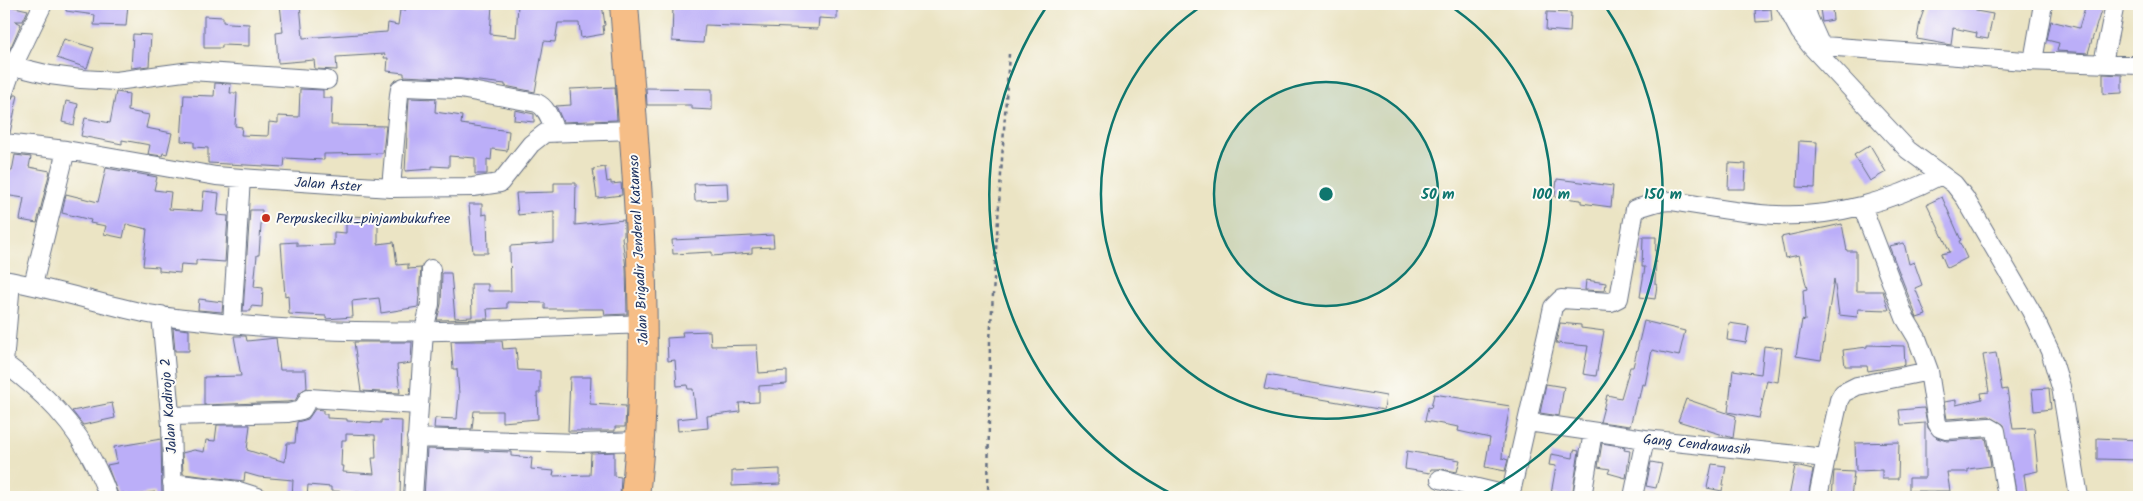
<svg xmlns="http://www.w3.org/2000/svg" width="2143" height="501" font-family="Kalam,sans-serif">
  <style>
    .building { fill: #bbaef8; fill-rule: evenodd }
    .lines { fill: none; stroke-linecap: round; stroke-linejoin: round }
    .street-casing { stroke: #646e82; stroke-width: 20 }
    .primary-casing { stroke: #646e82; stroke-width: 30 }
    .path { stroke: #646e82; stroke-width: 2.5; stroke-dasharray: 4 4; stroke-linecap: butt }
    .street { stroke: #fff; stroke-width: 18 }
    .primary { stroke: #f6be87; stroke-width: 28 }
    .ring { fill: none; stroke: #0f766e; stroke-width: 2.5 }
    .poi-dot { fill: #c8321e; stroke: #fdfcf7; stroke-width: 2 }
    .labels { text-anchor: middle; stroke-width: 4; stroke-linejoin: round; paint-order: stroke }
    .street-label { font-size: 14px; fill: #1b2f5e; stroke: #fdfcf7 }
    .poi-label { font-size: 14px; fill: #1b2f5e; stroke: #fdfcf7; text-anchor: start }
    .centre { fill: #0f766e; stroke: #fdfcf7; stroke-width: 2.5 }
    .ring-label { font-size: 15px; text-anchor: middle; font-weight: bold; fill: #0f766e; stroke: #fdfcf7; stroke-width: 4; stroke-linejoin: round; paint-order: stroke }
  </style>
  <rect width="100%" height="100%" fill="#fdfcf7"/>
  <filter id="ink" filterUnits="userSpaceOnUse"><feTurbulence type="fractalNoise" baseFrequency=".02" numOctaves="2"/><feDisplacementMap in="SourceGraphic" scale="10" xChannelSelector="R" yChannelSelector="G"/><feConvolveMatrix kernelMatrix="1 2 1 2 8 2 1 2 1" color-interpolation-filters="sRGB"/></filter>
  <filter id="wash" filterUnits="userSpaceOnUse"><feTurbulence type="fractalNoise" baseFrequency=".0096" numOctaves="4" result="noise"/><feDisplacementMap in="SourceGraphic" scale="20" xChannelSelector="R" yChannelSelector="G"/><feGaussianBlur stdDeviation="1.12" result="paint"/><feColorMatrix in="noise" values="0 0 0 0 0 0 0 0 0 0 0 0 0 0 0 0 0 1.4 0 .05"/><feComposite in="paint" operator="in"/></filter>
  <g filter="url(#wash)">
    <rect width="100%" height="100%" fill="#ebe4c4"/>
    <g id="blocks">
      <path class="building" d="M 66,4 L 128,4 L 126,26 L 94,25 L 95,15 L 66,11 Z
        M 280,4 L 300,4 L 303,38 L 387,32 L 388,23 L 398,25 L 400,10 L 405,11 L 406,4 L 492,5 L 490,34 L 516,37 L 518,4 L 602,4 L 605,25 L 603,26 L 604,34 L 581,38 L 579,23 L 558,23 L 555,42 L 544,41 L 535,92 L 505,86 L 505,84 L 462,79 L 404,76 L 404,73 L 387,71 L 388,58 L 384,58 L 385,54 L 336,57 L 337,70 L 315,69 L 314,60 L 278,63 L 276,33 L 283,32 Z
        M 673,4 L 837,4 L 837,19 L 819,18 L 818,29 L 705,25 L 703,43 L 672,41 Z
        M 1926,4 L 1978,4 L 1976,11 L 1993,14 L 1988,39 L 1976,37 L 1977,33 L 1953,28 L 1951,45 L 1917,39 L 1920,21 Z
        M 2086,4 L 2103,4 L 2088,53 L 2057,51 L 2059,43 L 2047,40 L 2051,21 L 2079,28 Z
        M 10,6 L 28,10 L 23,21 L 15,21 L 21,24 L 10,49 L 4,47 L 4,7 L 10,8 Z
        M 1832,8 L 1833,20 L 1822,22 L 1820,9 Z
        M 1771,9 L 1772,21 L 1756,22 L 1755,10 Z
        M 1547,12 L 1571,13 L 1570,32 L 1546,30 Z
        M 204,16 L 223,17 L 223,22 L 229,23 L 249,24 L 249,46 L 222,45 L 222,48 L 204,48 Z
        M 133,34 L 151,35 L 149,66 L 131,68 Z
        M 64,39 L 94,48 L 87,68 L 57,58 Z
        M 2103,74 L 2122,75 L 2122,93 L 2103,94 Z
        M 215,83 L 231,84 L 230,93 L 237,93 L 235,126 L 242,127 L 241,135 L 268,136 L 269,122 L 278,123 L 278,116 L 299,117 L 300,89 L 323,90 L 323,98 L 332,98 L 331,125 L 386,126 L 383,153 L 324,154 L 324,160 L 285,158 L 284,167 L 208,163 L 208,148 L 194,147 L 194,142 L 181,141 L 184,95 L 214,96 Z
        M 615,87 L 617,120 L 563,122 L 556,106 L 571,105 L 570,89 Z
        M 646,88 L 712,89 L 712,110 L 692,109 L 692,105 L 647,105 Z
        M 116,92 L 129,94 L 128,111 L 149,115 L 146,128 L 172,133 L 167,154 L 163,153 L 162,156 L 148,154 L 150,145 L 122,140 L 122,144 L 81,136 L 85,118 L 110,123 Z
        M 14,95 L 18,95 L 10,133 L 4,133 L 4,102 L 11,100 Z
        M 409,98 L 436,99 L 435,112 L 462,116 L 461,124 L 509,131 L 507,151 L 492,149 L 491,160 L 487,159 L 487,174 L 475,174 L 475,158 L 449,156 L 449,167 L 432,166 L 432,169 L 405,171 Z
        M 66,101 L 78,104 L 74,125 L 62,122 Z
        M 515,110 L 534,114 L 534,122 L 514,120 Z
        M 1799,141 L 1817,142 L 1815,188 L 1797,187 Z
        M 1870,145 L 1886,172 L 1870,181 L 1854,155 Z
        M 15,155 L 31,157 L 29,167 L 50,171 L 37,223 L 20,220 L 24,198 L 4,195 L 4,170 L 12,171 Z
        M 1729,163 L 1746,164 L 1745,189 L 1728,189 Z
        M 605,167 L 607,182 L 611,181 L 611,184 L 621,183 L 622,195 L 597,198 L 593,169 Z
        M 106,168 L 157,177 L 154,190 L 171,192 L 169,209 L 202,211 L 204,191 L 219,193 L 217,215 L 228,216 L 225,262 L 196,260 L 196,265 L 181,264 L 180,273 L 159,271 L 159,267 L 143,266 L 147,229 L 126,224 L 123,238 L 104,234 L 106,226 L 90,223 L 91,220 L 62,213 L 66,194 L 98,202 Z
        M 1557,179 L 1613,186 L 1611,207 L 1581,203 L 1581,200 L 1555,197 Z
        M 554,183 L 576,183 L 575,225 L 624,220 L 624,236 L 622,237 L 626,268 L 627,314 L 605,315 L 604,309 L 545,309 L 545,303 L 507,302 L 507,308 L 487,309 L 488,319 L 437,320 L 441,304 L 442,273 L 451,273 L 455,318 L 472,317 L 471,284 L 488,284 L 488,291 L 511,291 L 510,246 L 554,243 L 554,211 L 518,215 L 516,193 L 554,192 Z
        M 727,183 L 728,200 L 695,201 L 694,184 Z
        M 1942,197 L 1961,240 L 1959,241 L 1967,258 L 1947,268 L 1941,254 L 1950,252 L 1927,204 Z
        M 469,204 L 482,204 L 482,215 L 487,214 L 488,253 L 473,253 Z
        M 250,210 L 262,210 L 259,255 L 257,255 L 254,287 L 263,288 L 262,307 L 251,306 L 251,311 L 243,311 Z
        M 346,216 L 378,217 L 378,244 L 394,242 L 397,265 L 408,264 L 408,269 L 421,268 L 418,307 L 381,313 L 379,298 L 352,301 L 353,317 L 326,319 L 326,316 L 289,314 L 288,295 L 285,296 L 281,243 L 297,242 L 297,246 L 334,245 L 334,232 L 346,233 Z
        M 1842,224 L 1847,251 L 1856,251 L 1856,291 L 1883,291 L 1889,310 L 1858,309 L 1857,317 L 1839,315 L 1834,279 L 1821,360 L 1796,356 L 1802,320 L 1805,321 L 1803,290 L 1807,289 L 1799,255 L 1785,258 L 1781,237 Z
        M 773,235 L 774,247 L 752,248 L 752,253 L 712,256 L 712,252 L 673,254 L 672,240 Z
        M 1643,237 L 1656,237 L 1655,284 L 1657,285 L 1655,299 L 1640,297 L 1645,267 L 1642,267 Z
        M 1904,243 L 1909,264 L 1914,262 L 1922,285 L 1915,288 L 1926,315 L 1917,318 L 1889,246 Z
        M 1586,280 L 1606,283 L 1605,291 L 1585,290 Z
        M 199,299 L 223,302 L 222,312 L 198,310 Z
        M 1644,321 L 1685,331 L 1679,356 L 1652,350 L 1645,385 L 1642,384 L 1639,398 L 1637,398 L 1630,426 L 1600,422 L 1607,395 L 1621,398 L 1630,367 L 1633,367 Z
        M 1560,323 L 1581,325 L 1581,328 L 1604,331 L 1596,376 L 1583,374 L 1588,346 L 1556,343 Z
        M 1729,323 L 1749,326 L 1746,343 L 1727,340 Z
        M 173,328 L 189,330 L 189,351 L 175,351 Z
        M 710,331 L 711,346 L 757,345 L 759,373 L 787,371 L 787,384 L 759,386 L 759,402 L 739,403 L 740,412 L 707,416 L 708,428 L 678,431 L 677,419 L 696,417 L 693,389 L 688,389 L 687,385 L 677,386 L 675,360 L 668,361 L 667,338 L 683,337 L 682,332 Z
        M 234,336 L 246,336 L 247,341 L 276,338 L 280,370 L 306,370 L 307,388 L 300,392 L 295,401 L 287,402 L 204,405 L 204,377 L 241,376 Z
        M 451,341 L 502,341 L 503,349 L 516,348 L 518,370 L 540,371 L 540,393 L 537,393 L 538,419 L 502,422 L 502,411 L 474,411 L 472,429 L 434,428 L 435,418 L 457,419 L 459,394 L 457,369 L 453,369 Z
        M 354,342 L 412,342 L 411,363 L 397,365 L 400,393 L 361,391 Z
        M 1867,345 L 1904,346 L 1905,365 L 1868,371 L 1867,366 L 1845,366 L 1843,350 L 1867,347 Z
        M 1764,346 L 1782,348 L 1778,382 L 1767,380 L 1759,418 L 1728,412 L 1733,370 L 1761,374 Z
        M 1996,353 L 2002,390 L 2007,389 L 2013,429 L 2034,428 L 2038,471 L 2024,474 L 2027,496 L 2017,497 L 2004,425 L 1989,416 L 1947,419 L 1944,402 L 1956,400 L 1956,405 L 1982,399 L 1981,393 L 1989,392 L 1983,355 Z
        M 1267,375 L 1386,396 L 1384,410 L 1264,389 Z
        M 570,377 L 591,377 L 590,404 L 626,406 L 625,427 L 615,427 L 615,431 L 568,431 Z
        M 1546,384 L 1564,387 L 1559,416 L 1540,413 Z
        M 2049,388 L 2051,409 L 2034,411 L 2032,389 Z
        M 1434,394 L 1510,406 L 1503,443 L 1502,458 L 1508,460 L 1505,471 L 1485,467 L 1490,438 L 1458,431 L 1459,427 L 1425,421 L 1428,407 L 1431,408 Z
        M 1686,399 L 1736,416 L 1733,438 L 1678,421 Z
        M 112,403 L 115,418 L 83,425 L 72,411 Z
        M 1924,408 L 1928,428 L 1937,438 L 1947,441 L 1986,438 L 1991,466 L 1968,469 L 1968,472 L 1947,472 L 1950,491 L 1909,491 L 1909,478 L 1925,478 L 1925,423 L 1901,425 L 1899,410 Z
        M 315,409 L 323,410 L 323,414 L 327,414 L 327,418 L 347,419 L 347,421 L 381,423 L 381,420 L 402,421 L 400,497 L 372,497 L 372,493 L 331,491 L 331,487 L 308,485 L 307,497 L 292,497 L 293,480 L 259,477 L 245,473 L 244,481 L 183,474 L 182,453 L 194,450 L 204,452 L 206,440 L 215,441 L 217,425 L 250,425 L 247,450 L 285,462 L 287,443 L 295,443 L 297,422 L 308,419 ZM 346,434 L 375,435 L 376,458 L 372,458 L 374,474 L 343,472 L 344,466 L 341,466 L 342,440 L 346,440 Z
        M 2097,438 L 2139,440 L 2139,460 L 2097,459 Z
        M 161,439 L 162,497 L 155,497 L 155,492 L 125,497 L 124,493 L 118,494 L 107,465 L 117,463 L 114,447 Z
        M 1899,442 L 1898,479 L 1882,479 L 1882,470 L 1856,471 L 1855,443 Z
        M 1602,443 L 1625,447 L 1624,450 L 1630,451 L 1626,478 L 1608,473 L 1610,469 L 1598,467 Z
        M 427,449 L 511,452 L 511,456 L 532,458 L 531,469 L 554,471 L 553,476 L 590,475 L 591,453 L 614,452 L 614,476 L 621,477 L 620,497 L 561,497 L 529,495 L 529,497 L 424,497 Z
        M 1574,450 L 1579,451 L 1572,497 L 1558,497 L 1558,495 L 1551,494 L 1556,466 L 1549,465 L 1551,454 L 1573,458 Z
        M 1407,451 L 1460,460 L 1457,472 L 1442,469 L 1431,469 L 1430,473 L 1405,469 Z
        M 1651,462 L 1662,464 L 1656,488 L 1646,486 Z
        M 1712,464 L 1726,466 L 1722,491 L 1707,488 Z
        M 1795,466 L 1813,470 L 1808,497 L 1789,497 Z
        M 780,469 L 780,484 L 732,486 L 732,471 Z
        M 1834,471 L 1854,472 L 1851,497 L 1832,497 Z"/>
    </g>
  </g>
  <g filter="url(#ink)">
    <use href="#blocks" fill-opacity="0" stroke="#646e82" stroke-width="1"/>
    <g class="lines">
      <g class="street-casing">
        <path id="street" d="M 1785,4 L 1800,32 L 1810,45 L 1908,150 L 1954,184 L 1965,198 L 2031,311 L 2050,351 L 2061,387 L 2079,497
          M 1804,4 L 1809,19 L 1821,46
          M 1810,45 L 2025,61 L 2139,65
          M 2033,61 L 2043,4
          M 2103,63 L 2115,4
          M 13,66 L 50,75 L 81,79 L 116,81 L 191,71 L 327,80
          M 4,92 L 13,66 L 43,4
          M 4,143 L 66,150 L 216,176 L 241,178 L 391,188 L 473,187 L 500,183 L 531,144 L 545,133 L 633,130
          M 391,188 L 399,95 L 400,89 L 404,87 L 460,89 L 537,103 C 548,108 551,122 556,133
          M 4,280 C 51,288 97,303 144,313 C 172,319 202,320 231,324 C 367,338 507,329 644,324
          M 33,285 L 66,150
          M 161,315 L 171,425 L 173,497
          M 232,324 L 241,178
          M 4,363 C 43,392 75,423 97,469 C 101,478 106,487 108,497
          M 4,363 L 11,282
          M 1929,371 L 1937,423 L 1940,428 L 1946,430 L 1989,427 L 1996,431 L 2007,497
          M 171,416 L 288,413 L 302,410 L 309,398 L 418,405
          M 1528,422 L 1645,439 L 1826,458 L 1818,497
          M 416,438 L 579,443 L 639,441
          M 1826,458 L 1839,400 L 1843,393 L 1857,386 L 1929,371 L 1917,338 L 1905,318 L 1862,206
          M 1440,479 L 1511,496
          M 172,483 L 239,491 L 258,497
          M 413,497 L 424,331 L 430,304 L 431,269
          M 1510,497 L 1553,307 L 1561,299 L 1611,302 L 1619,298 L 1635,209 L 1658,202 L 1671,201 C 1706,206 1742,214 1777,215 C 1833,218 1892,201 1941,175
          M 1582,497 L 1593,432
          M 1633,497 L 1645,439"/>
      </g>
      <g class="primary-casing">
        <path id="primary" d="M 624,4 C 636,167 653,334 635,497"/>
      </g>
      <path class="path" d="M 988,497 L 990,340 L 1009,54"/>
      <use href="#street" class="street"/>
      <use href="#primary" class="primary"/>
    </g>
  </g>
  <circle cx="1326" cy="194" r="112" fill="#0f766e" fill-opacity=".12"/>
  <g class="ring">
    <circle cx="1326" cy="194" r="112"/>
    <path d="M1447 4A225 225 0 1 1 1205 4"/>
    <path d="M1178 497A337 337 0 0 1 1047 6M1605 6A337 337 0 0 1 1474 497"/>
  </g>
  <circle class="poi-dot" cx="266" cy="218" r="5"/>
  <g class="labels">
    <g class="street-label">
      <text transform="translate(328 184) rotate(4)" y="5">Jalan Aster</text>
      <text transform="translate(638 250) rotate(-93)" y="5">Jalan Brigadir Jenderal Katamso</text>
      <text transform="translate(168 406) rotate(-94)" y="5">Jalan Kadirojo 2</text>
      <text transform="translate(1697 444) rotate(6)" y="5">Gang Cendrawasih</text>
    </g>
    <g class="poi-label">
      <text x="276" y="223">Perpuskecilku_pinjambukufree</text>
    </g>
  </g>
  <circle cx="1326" cy="194" r="8" class="centre"/>
  <g class="ring-label">
    <text x="1438" y="199">50 m</text>
    <text x="1551" y="199">100 m</text>
    <text x="1663" y="199">150 m</text>
  </g>
  <rect width="2143" height="501" fill="none" stroke="#fdfcf7" stroke-width="20"/>
</svg>
